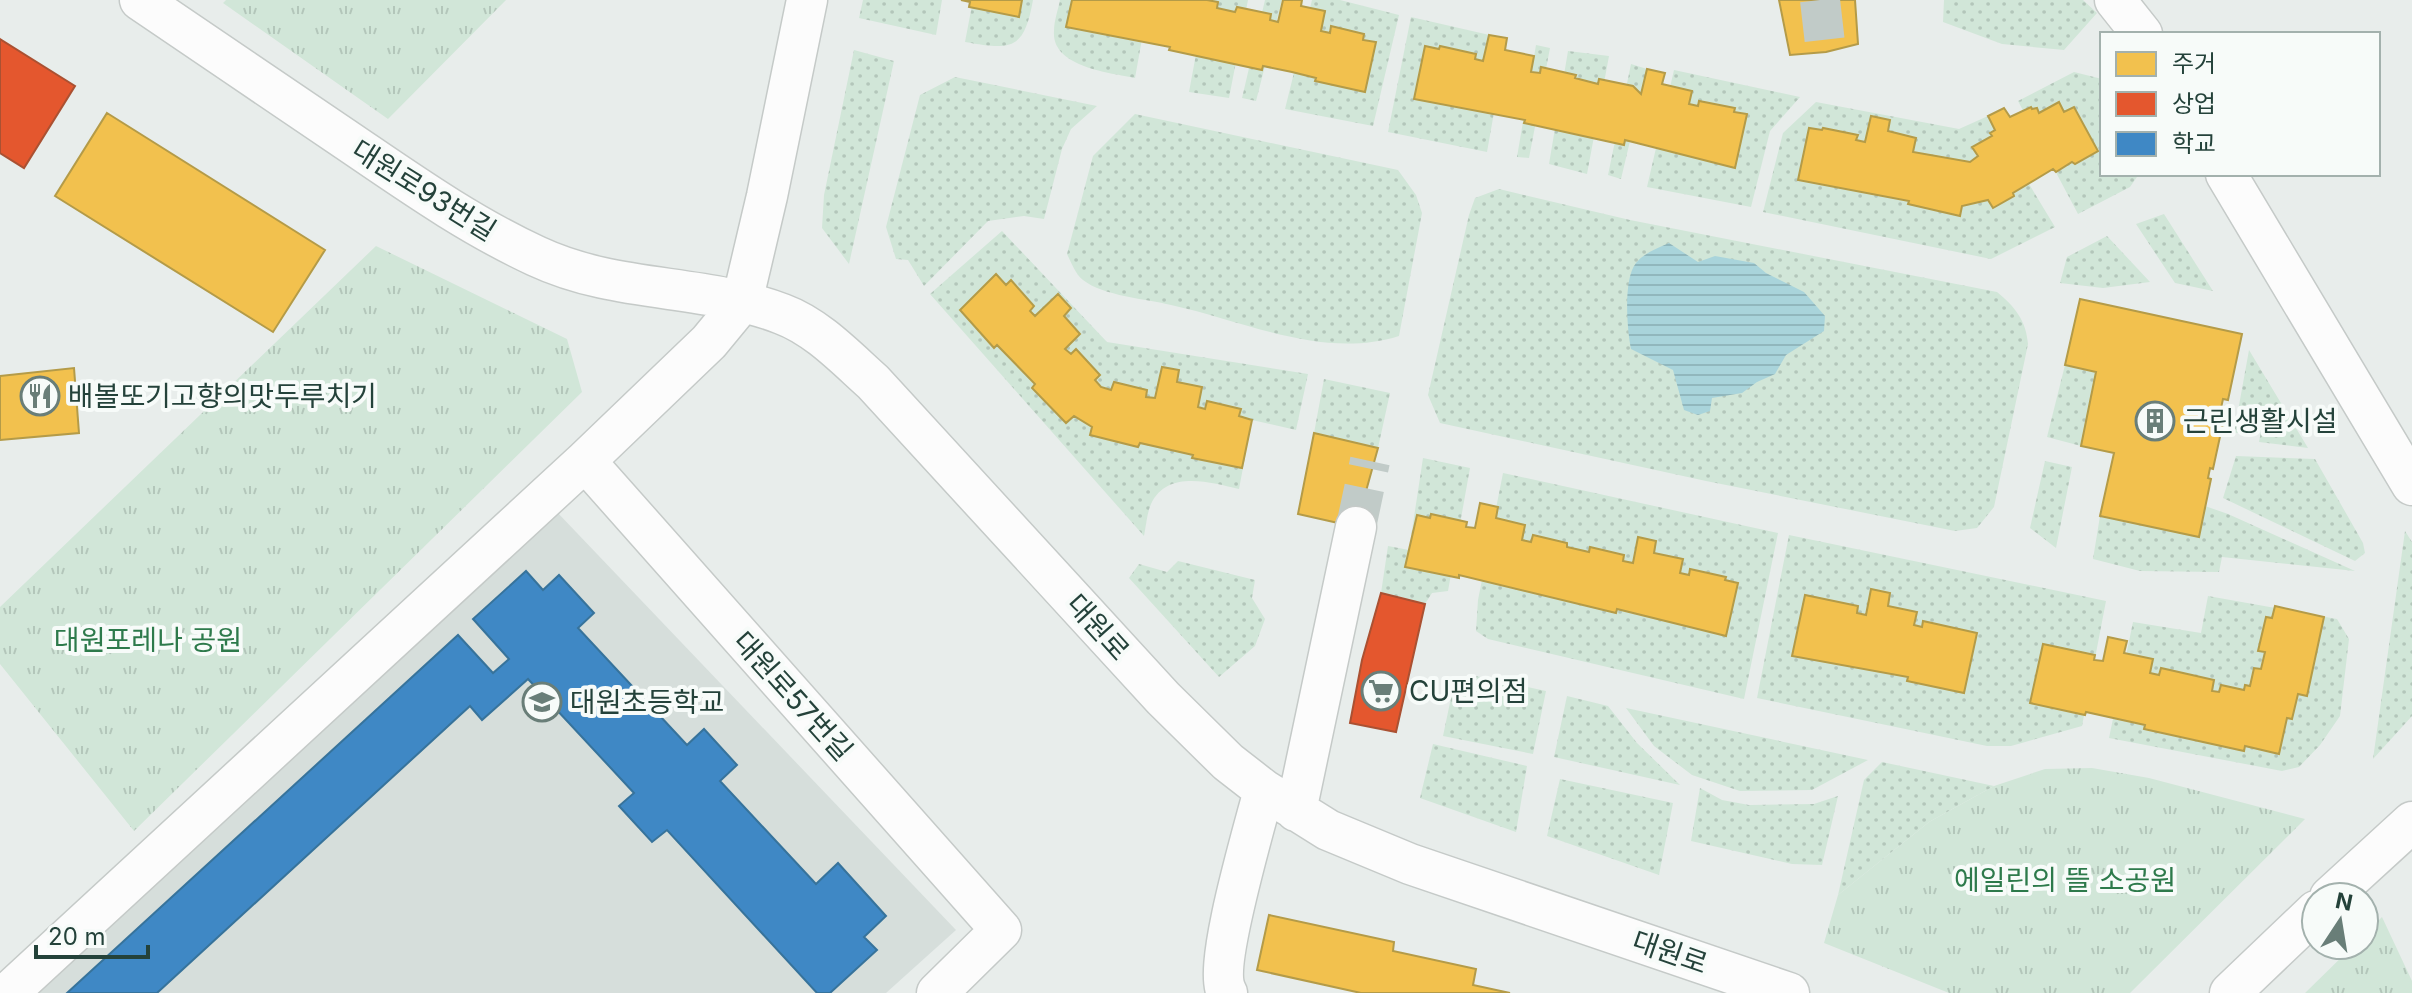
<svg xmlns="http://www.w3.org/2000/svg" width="2412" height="993" font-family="Inter,'Noto Sans KR',sans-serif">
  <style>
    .built { fill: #d6dedb }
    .grass { fill: url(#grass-tufts) }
    .garden { fill: url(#garden-dots) }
    .water { fill: url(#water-rules) }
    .homes { fill: #f2c14e; stroke: #b49b48; stroke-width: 2 }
    .shops { fill: #e4572e; stroke: #aa5132; stroke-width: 2 }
    .schools { fill: #3f88c5; stroke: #37739b; stroke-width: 2 }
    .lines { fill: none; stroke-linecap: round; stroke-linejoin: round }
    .minor-tunnel { stroke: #c1cbc8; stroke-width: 40; stroke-dasharray: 40 20; stroke-linecap: butt }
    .minor-casing { stroke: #c5cac8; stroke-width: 43 }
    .minor { stroke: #fcfcfc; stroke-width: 40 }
    .labels { text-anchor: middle; stroke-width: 8; stroke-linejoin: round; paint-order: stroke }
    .street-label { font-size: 28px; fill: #24423a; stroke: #f7fbf9 }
    .poi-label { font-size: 28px; fill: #24423a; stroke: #f7fbf9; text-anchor: start }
    .park-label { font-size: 28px; fill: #2d7a4b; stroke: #f7fbf9 }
  </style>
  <defs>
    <pattern id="grass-tufts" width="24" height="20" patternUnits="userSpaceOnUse" patternTransform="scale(2)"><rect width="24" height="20" fill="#d1e6d8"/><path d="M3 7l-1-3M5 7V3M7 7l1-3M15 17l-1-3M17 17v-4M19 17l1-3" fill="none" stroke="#b3c6ba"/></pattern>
    <pattern id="garden-dots" width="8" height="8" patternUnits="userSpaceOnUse" patternTransform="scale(2)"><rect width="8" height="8" fill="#d1e6d8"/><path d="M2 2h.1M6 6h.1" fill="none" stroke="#b3c6ba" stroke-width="1.8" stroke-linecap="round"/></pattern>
    <pattern id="water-rules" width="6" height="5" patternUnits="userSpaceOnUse" patternTransform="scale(2)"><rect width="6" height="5" fill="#a9d4db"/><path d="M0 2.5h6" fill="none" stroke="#91b7bd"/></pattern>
  </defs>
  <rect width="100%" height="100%" fill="#e8edeb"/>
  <path class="built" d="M 556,511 L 956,930 L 886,993 L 33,993 Z"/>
  <path class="grass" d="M 226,0 L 506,0 L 388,119 L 223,3 Z
    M 376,246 L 567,339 L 582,392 L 134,831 L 0,664 L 0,607 Z
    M 2092,768 L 2149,778 L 2305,819 L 2130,993 L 1949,993 L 1824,943 L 1838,895 L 1929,822 L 1994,786 L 2045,769 Z
    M 2382,917 L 2412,981 L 2412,993 L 2305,993 L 2354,945 L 2364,945 L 2364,935 Z"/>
  <path class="garden" d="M 863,0 L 942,0 L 936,35 L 859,18 Z
    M 973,0 L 1033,0 C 1024,51 1011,50 965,42 Z
    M 1060,0 L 1149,0 L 1135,78 C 1110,73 1051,67 1054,31 C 1054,21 1058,10 1060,0 Z
    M 1206,0 L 1248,0 L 1229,98 L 1189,92 Z
    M 1265,0 L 1282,0 L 1256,101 L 1242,98 Z
    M 1312,0 L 1340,0 L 1399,15 L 1373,126 L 1285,109 Z
    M 1944,0 L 2083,0 L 2097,13 L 2064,50 L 2002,44 L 1943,22 Z
    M 1411,17 L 1507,39 L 1487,152 L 1388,132 Z
    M 1536,45 L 1550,48 L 1529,158 L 1517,157 Z
    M 854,50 L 894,61 L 849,264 L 822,228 L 824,195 Z
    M 1568,51 L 1609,56 L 1587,174 L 1549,164 Z
    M 1631,64 L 1647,69 L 1621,179 L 1608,175 Z
    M 1674,70 L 1800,97 L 1770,131 L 1751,207 L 1647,187 Z
    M 2074,72 L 2102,79 L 2102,174 L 2139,174 L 2130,187 L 2078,214 L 2018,101 Z
    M 955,77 L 1097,106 L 1071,129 L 1062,149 L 1044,219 L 1024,216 L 988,221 L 924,286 L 908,260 L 896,259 L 886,227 L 920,95 Z
    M 1816,102 L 1959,129 L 1988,116 L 2055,227 L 1991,259 L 1763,212 L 1783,133 Z
    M 1135,114 L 1398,170 L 1416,195 L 1422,213 L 1399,336 C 1323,360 1245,321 1171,305 C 1147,299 1103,296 1083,280 C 1076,275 1071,262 1067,254 L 1093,156 Z
    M 1499,189 L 1630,220 L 1997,292 C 2015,307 2026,320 2028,344 L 1994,507 L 1977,528 L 1955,531 L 1706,481 L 1440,423 L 1428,395 L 1469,215 L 1475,198 Z
    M 2164,214 L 2213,291 L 2175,283 L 2136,224 Z
    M 1002,231 L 1107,342 L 1308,374 L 1296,430 L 1252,420 L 1239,489 C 1211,483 1168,469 1151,504 C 1147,513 1146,526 1144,536 L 930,294 Z
    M 2107,236 L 2150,282 L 2103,288 L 2060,283 L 2067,257 Z
    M 2249,350 L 2308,448 L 2259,442 L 2261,431 L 2234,433 Z
    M 2065,365 L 2096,372 L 2081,446 L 2047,437 Z
    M 1324,379 L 1390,393 L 1378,448 L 1314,433 Z
    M 2236,456 L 2315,459 L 2363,543 L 2365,553 L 2355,561 L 2223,498 Z
    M 1423,458 L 1470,468 L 1448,591 L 1432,593 L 1425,604 L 1381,593 L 1388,546 L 1409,550 Z
    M 2045,461 L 2072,467 L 2056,548 L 2030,528 Z
    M 1503,473 L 1778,533 L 1744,699 L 1488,639 L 1476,631 L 1478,600 Z
    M 2205,506 L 2228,514 L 2355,571 L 2222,557 L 2219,572 L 2140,571 L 2093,559 L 2100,516 Z
    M 2405,531 L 2412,542 L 2412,716 L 2373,759 Z
    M 1789,535 L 2106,601 L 2082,726 L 2011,746 L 1987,746 L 1757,698 Z
    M 1178,561 L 1255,580 L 1252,598 L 1265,619 L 1255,646 L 1219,677 L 1129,578 L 1139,564 L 1167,572 Z
    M 2208,596 L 2337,619 L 2349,639 L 2340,716 L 2320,745 L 2299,767 L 2282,771 L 2109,738 L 2133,622 L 2201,633 Z
    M 1476,676 L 1546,691 L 1533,754 L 1443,736 L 1452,693 Z
    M 1567,696 L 1608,706 L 1637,743 L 1680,785 L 1554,757 Z
    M 1626,708 L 1868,760 L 1812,790 L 1740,791 L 1692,775 L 1654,746 Z
    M 1433,744 L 1527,766 L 1516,832 L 1420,798 Z
    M 1882,762 L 1994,786 L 1929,822 L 1838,895 L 1864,780 Z
    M 1560,779 L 1673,803 L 1659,875 L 1547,836 Z
    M 1700,788 L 1722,800 L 1749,805 L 1814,804 L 1838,796 L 1822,865 L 1792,864 L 1691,841 Z"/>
  <path class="water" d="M 1669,243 L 1698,262 L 1715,256 L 1754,263 L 1766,273 L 1804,292 L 1825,316 L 1824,331 L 1786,355 L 1775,374 L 1757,382 L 1742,393 L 1712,398 L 1710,411 L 1698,415 L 1684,410 L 1673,370 L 1631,349 C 1627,329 1623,279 1636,263 C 1644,253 1658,248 1669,243 Z"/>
  <path class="homes" d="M 961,0 L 1022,0 L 1019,17 L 969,7 L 970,2 Z
    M 1072,0 L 1207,0 L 1218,2 L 1217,8 L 1235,12 L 1237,7 L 1271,14 L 1270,20 L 1278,22 L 1283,0 L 1302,0 L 1301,6 L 1325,11 L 1321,31 L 1330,33 L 1331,26 L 1364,34 L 1363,40 L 1376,42 L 1365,92 L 1315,81 L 1316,78 L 1292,72 L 1263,66 L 1262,70 L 1169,50 L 1170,47 L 1066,27 Z
    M 1779,0 L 1855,0 L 1858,44 L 1826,52 L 1790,55 Z
    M 1489,35 L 1507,38 L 1505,50 L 1534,56 L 1531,72 L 1540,73 L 1541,67 L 1576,75 L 1575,78 L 1598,84 L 1599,79 L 1633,86 L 1641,94 L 1647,69 L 1665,73 L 1662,84 L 1692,91 L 1689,104 L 1698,106 L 1699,101 L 1735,108 L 1734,112 L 1747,114 L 1735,168 L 1625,140 L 1624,145 L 1524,123 L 1525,120 L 1414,99 L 1425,46 L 1439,49 L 1440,46 L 1476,54 L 1475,59 L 1483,61 Z
    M 2059,102 L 2064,112 L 2074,107 L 2098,151 L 2075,164 L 2072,162 L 2056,172 L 2053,169 L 2013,193 L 2014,196 L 1993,208 L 1988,200 L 1962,206 L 1960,216 L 1908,204 L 1909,201 L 1798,180 L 1809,128 L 1822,130 L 1823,128 L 1858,135 L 1856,140 L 1865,142 L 1871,116 L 1890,120 L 1888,131 L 1916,138 L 1913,152 L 1970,162 L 1978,156 L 1972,147 L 1992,136 L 1990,133 L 1995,130 L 1988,116 L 2004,108 L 2010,117 L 2031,107 L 2032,109 L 2037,108 L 2039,113 Z
    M 107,113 L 325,250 L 273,332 L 55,196 Z
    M 996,274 L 1006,285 L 1011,280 L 1034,306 L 1030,311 L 1035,316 L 1058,294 L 1071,308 L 1064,316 L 1080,334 L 1065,349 L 1071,354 L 1076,349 L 1100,375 L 1095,380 L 1101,387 L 1111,390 L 1114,382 L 1147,390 L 1146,397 L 1155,398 L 1162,367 L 1179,370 L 1177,382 L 1202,387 L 1198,407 L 1205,409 L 1207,401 L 1241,409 L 1239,416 L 1252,420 L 1242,468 L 1192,458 L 1193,455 L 1140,443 L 1138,447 L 1090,435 L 1092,427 L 1074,416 L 1066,423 L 1032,388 L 1035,384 L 997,345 L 994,348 L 960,310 Z
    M 2080,299 L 2242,334 L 2228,400 L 2223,399 L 2221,408 L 2226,409 L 2213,469 L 2210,468 L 2208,478 L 2211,479 L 2199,537 L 2100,516 L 2114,453 L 2081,446 L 2096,372 L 2065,365 Z
    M 74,368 L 79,433 L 0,440 L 0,376 Z
    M 1314,433 L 1378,448 L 1356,527 L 1298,514 Z
    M 1480,503 L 1498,507 L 1496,518 L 1525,525 L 1522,540 L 1531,542 L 1533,535 L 1567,543 L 1567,547 L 1589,552 L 1590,547 L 1624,555 L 1623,561 L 1633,563 L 1638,537 L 1656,541 L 1654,553 L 1683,559 L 1680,573 L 1689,575 L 1690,569 L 1726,577 L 1725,580 L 1738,583 L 1726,636 L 1617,609 L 1616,613 L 1459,575 L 1459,578 L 1405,567 L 1417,515 L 1430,518 L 1431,514 L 1467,522 L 1466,527 L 1475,528 Z
    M 1871,589 L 1890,593 L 1888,606 L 1917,612 L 1914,625 L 1922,627 L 1923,621 L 1977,633 L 1964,693 L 1907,681 L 1908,677 L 1792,656 L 1805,595 L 1858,606 L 1857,613 L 1866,615 Z
    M 2275,606 L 2324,617 L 2307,696 L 2298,694 L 2292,719 L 2287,718 L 2279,754 L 2245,746 L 2244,751 L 2144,729 L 2145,725 L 2086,712 L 2085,715 L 2030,703 L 2043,644 L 2095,655 L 2094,660 L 2103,661 L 2108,637 L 2127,641 L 2124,653 L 2153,659 L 2150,673 L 2159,675 L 2161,668 L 2214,680 L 2212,691 L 2219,692 L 2221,685 L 2244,690 L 2245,685 L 2250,686 L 2254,668 L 2261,669 L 2265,652 L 2258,651 L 2266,617 L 2272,618 Z
    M 1269,915 L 1394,942 L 1393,951 L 1476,969 L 1473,985 L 1510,993 L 1361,993 L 1257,970 Z"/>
  <path class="shops" d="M 0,39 L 75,86 L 24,168 L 0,153 Z
    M 1381,593 L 1425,604 L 1396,732 L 1350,723 L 1362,660 Z"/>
  <path class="schools" d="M 526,571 L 543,590 L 559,575 L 594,613 L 578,628 L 687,745 L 704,729 L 737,765 L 720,781 L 816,884 L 838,863 L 886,916 L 864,937 L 877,950 L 830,993 L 817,993 L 667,830 L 652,842 L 619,806 L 634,793 L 528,679 L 482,720 L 470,706 L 157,993 L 67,993 L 458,635 L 493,673 L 509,659 L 473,619 Z"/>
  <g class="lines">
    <path class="minor-tunnel" d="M 1820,0 L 1826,52
      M 1356,527 L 1370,461"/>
    <g class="minor-casing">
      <path id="minor" d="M 140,0 C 208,46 277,93 345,139 C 407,181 467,224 536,256 C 617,294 702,283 782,314 C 817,327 845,357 873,382 L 1163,698 L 1228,762 L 1264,790 L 1328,830 L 1410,864 L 1789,993
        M 2115,0 L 2142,34
        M 2226,174 L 2412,485
        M 585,461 L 1001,930 L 937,993
        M 1296,811 L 1356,527
        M 2330,897 L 2412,822
        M 8,993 L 585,461 L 709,342 L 742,302 L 767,196 L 807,0
        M 1227,993 C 1212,967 1255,826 1264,790
        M 2230,993 L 2316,911"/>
    </g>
    <use href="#minor" class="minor"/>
  </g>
  <defs>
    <g id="restaurant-ring" transform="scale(2)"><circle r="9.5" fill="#f7fbf9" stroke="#697e78" stroke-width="1.5"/><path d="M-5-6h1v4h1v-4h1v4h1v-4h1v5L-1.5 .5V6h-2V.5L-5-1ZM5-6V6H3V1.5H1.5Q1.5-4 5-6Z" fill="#697e78"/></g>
    <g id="building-ring" transform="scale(2)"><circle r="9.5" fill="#f7fbf9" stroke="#697e78" stroke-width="1.5"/><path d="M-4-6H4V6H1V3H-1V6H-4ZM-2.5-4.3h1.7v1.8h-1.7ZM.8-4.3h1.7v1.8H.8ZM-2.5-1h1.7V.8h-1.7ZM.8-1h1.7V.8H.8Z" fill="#697e78"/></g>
    <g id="supermarket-ring" transform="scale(2)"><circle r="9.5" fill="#f7fbf9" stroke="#697e78" stroke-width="1.5"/><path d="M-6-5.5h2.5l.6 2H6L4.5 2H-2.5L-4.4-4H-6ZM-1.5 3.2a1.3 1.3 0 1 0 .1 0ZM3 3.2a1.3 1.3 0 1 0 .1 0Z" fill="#697e78"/></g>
    <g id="school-ring" transform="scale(2)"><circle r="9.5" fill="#f7fbf9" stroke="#697e78" stroke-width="1.5"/><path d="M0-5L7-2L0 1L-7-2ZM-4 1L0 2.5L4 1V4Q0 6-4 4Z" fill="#697e78"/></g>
  </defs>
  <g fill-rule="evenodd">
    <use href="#restaurant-ring" x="40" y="396"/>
    <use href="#building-ring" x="2155" y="421"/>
    <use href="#supermarket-ring" x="1381" y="691"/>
    <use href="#school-ring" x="542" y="702"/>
  </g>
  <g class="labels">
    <g class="street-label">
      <text transform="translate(424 190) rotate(32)" y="10">대원로93번길</text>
      <text transform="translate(1098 627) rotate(48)" y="10">대원로</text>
      <text transform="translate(793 696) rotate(48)" y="10">대원로57번길</text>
      <text transform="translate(1670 952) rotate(19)" y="10">대원로</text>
    </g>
    <g class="poi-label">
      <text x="68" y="406">배볼또기고향의맛두루치기</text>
      <text x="2183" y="431">근린생활시설</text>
      <text x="1409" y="701">CU편의점</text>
      <text x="570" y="712">대원초등학교</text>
    </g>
    <g class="park-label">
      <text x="148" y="650">대원포레나 공원</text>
      <text x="2065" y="890">에일린의 뜰 소공원</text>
    </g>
  </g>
  <rect x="2100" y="32" width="280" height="144" fill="#f7fbf9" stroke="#a3b1ad" stroke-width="2"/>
  <rect x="2116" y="52" width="40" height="24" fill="#f2c14e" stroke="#a3b1ad" stroke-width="2"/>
  <text x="2172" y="72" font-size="24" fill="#24423a">주거</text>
  <rect x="2116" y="92" width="40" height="24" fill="#e4572e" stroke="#a3b1ad" stroke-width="2"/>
  <text x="2172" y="112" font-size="24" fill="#24423a">상업</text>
  <rect x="2116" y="132" width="40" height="24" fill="#3f88c5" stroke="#a3b1ad" stroke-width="2"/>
  <text x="2172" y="152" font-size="24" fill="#24423a">학교</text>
  <g transform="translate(2340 921) rotate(12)"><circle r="38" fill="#f7fbf9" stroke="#a3b1ad" stroke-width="2"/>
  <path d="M0-6L14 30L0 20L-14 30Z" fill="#697e78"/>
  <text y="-12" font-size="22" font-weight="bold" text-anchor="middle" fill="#24423a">N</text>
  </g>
  <path d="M36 945v12h112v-12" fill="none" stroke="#24423a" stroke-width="4"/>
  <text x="48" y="945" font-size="24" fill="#24423a" stroke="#f7fbf9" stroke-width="6" paint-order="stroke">20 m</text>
</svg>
